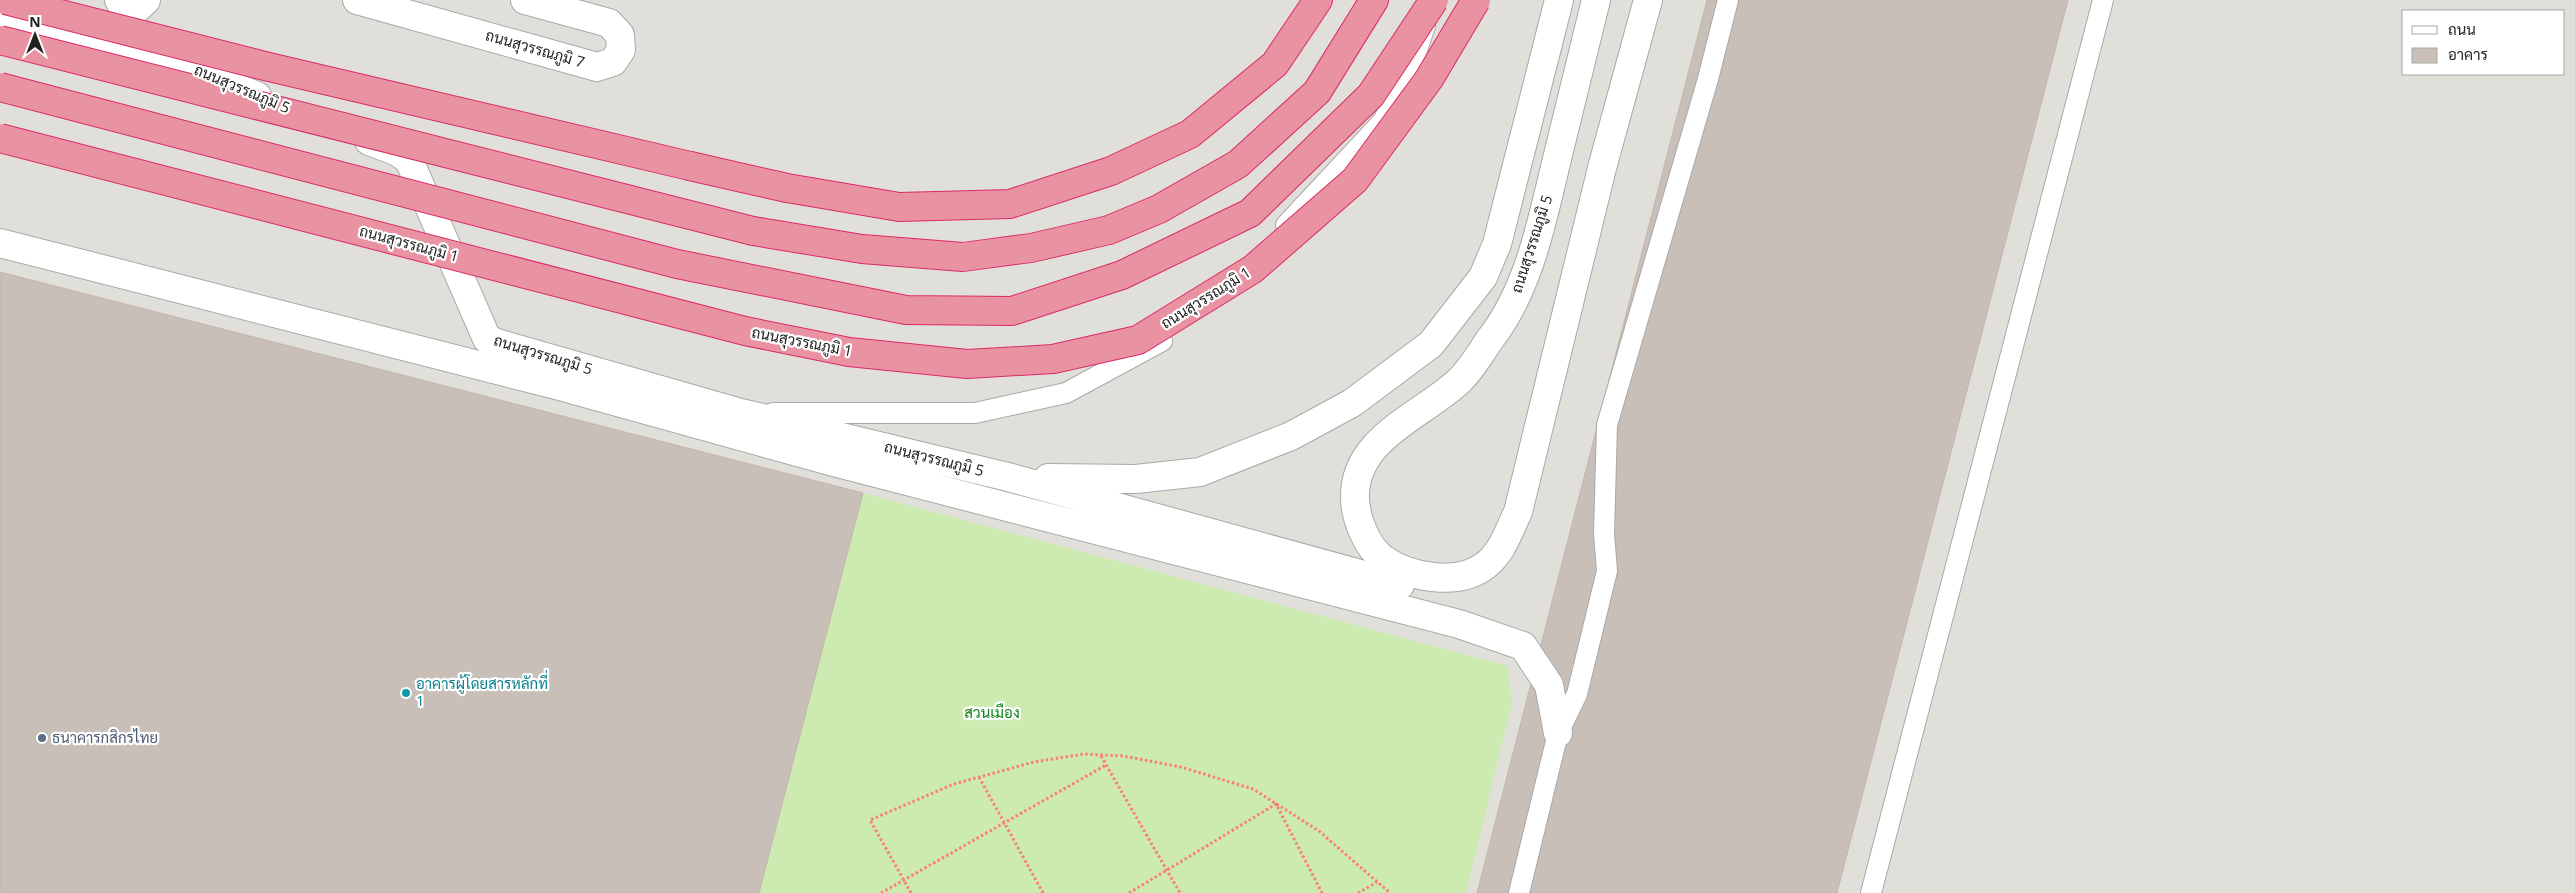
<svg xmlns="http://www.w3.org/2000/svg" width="2575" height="893" font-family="'Open Sans',Sarabun,sans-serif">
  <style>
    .airport { fill: #e1dfda; fill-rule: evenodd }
    .grass { fill: #cdebb0 }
    .building { fill: #c7bfb8; stroke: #c4b6ab }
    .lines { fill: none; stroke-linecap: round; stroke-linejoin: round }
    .lane-casing { stroke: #a9a9a9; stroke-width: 22 }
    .street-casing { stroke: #a9a9a9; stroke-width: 30 }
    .highway-casing { stroke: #dc2a67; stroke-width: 30 }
    .path { stroke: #fa8072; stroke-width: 3; stroke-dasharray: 2.5 2.5; stroke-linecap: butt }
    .lane { stroke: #fff; stroke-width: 20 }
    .street { stroke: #fff; stroke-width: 28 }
    .highway { stroke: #e892a2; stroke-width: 28 }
    .highway-bridge-casing { stroke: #dc2a67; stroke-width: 30; stroke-linecap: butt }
    .highway-bridge { stroke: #e892a2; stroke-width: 28 }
    .culture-dot { fill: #0f9aa8; stroke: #fff; stroke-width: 2 }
    .service-dot { fill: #5c6f8a; stroke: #fff; stroke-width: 2 }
    .labels { text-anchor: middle; stroke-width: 4.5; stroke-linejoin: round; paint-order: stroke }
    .street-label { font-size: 15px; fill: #222; stroke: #fff }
    .culture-label { font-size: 15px; fill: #0d838f; stroke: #fff; text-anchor: start }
    .park-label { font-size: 15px; fill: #0c8416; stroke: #fff }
    .service-label { font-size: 15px; fill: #4e5e75; stroke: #fff; text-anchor: start }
  </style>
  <rect width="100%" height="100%" fill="#f2efe9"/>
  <path class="airport" d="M 0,0 L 2575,0 L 2575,893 L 0,893 ZM 2404,11 L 2564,11 L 2564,74 L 2404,74 Z"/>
  <path class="grass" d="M 863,493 L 1508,666 L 1512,703 L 1466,893 L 759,893 Z"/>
  <path class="building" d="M 1707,0 L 2068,0 L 1837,893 L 1477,893 Z
    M 0,272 L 863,493 L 759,893 L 0,893 Z"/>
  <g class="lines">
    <g class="lane-casing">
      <path id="lane" d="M 1286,225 L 1383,121 L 1409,73 L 1425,26
        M 773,413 L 975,413 L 1066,393 L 1162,341
        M 1519,893 L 1558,733 L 1577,694 L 1607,571 L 1604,534 L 1607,425 L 1708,79 L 1728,0
        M 1871,893 L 2103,0"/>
    </g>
    <g class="street-casing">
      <path id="street" d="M 119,0 L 135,30 L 196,72 L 257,96
        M 357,0 L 597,67 L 613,62 L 621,50 L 620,35 L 609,23 L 525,0
        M 1596,0 C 1583,53 1570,106 1557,159 C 1542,220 1530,287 1491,338 C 1481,352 1472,369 1459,381 C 1423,415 1354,438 1355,497 C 1355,517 1366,546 1383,559 C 1410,578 1460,587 1487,564 C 1503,551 1509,530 1518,512 L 1602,168 L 1648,0
        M 127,18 L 146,0
        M 0,22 L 177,67
        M 369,141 L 396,151 L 409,160 L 487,339 L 500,344 L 737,412 L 1008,477 L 1400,585
        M 0,243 L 556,385 L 830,461 L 1459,624 L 1523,646 L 1549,685 L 1558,733
        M 1048,478 L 1136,479 L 1200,472 L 1291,436 L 1352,403 L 1431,344 L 1483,277 L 1497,244 L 1559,0"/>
    </g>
    <g class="highway-casing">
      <path id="highway" d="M 690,166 L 787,188 L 899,207 L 1010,204 L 1111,171 L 1190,134 L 1275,64 L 1318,0
        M 753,231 L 862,249 L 963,257 L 1031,248 L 1109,230 L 1159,209 L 1238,164 L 1317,92 L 1374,0"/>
    </g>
    <path class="path" d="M 1101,756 L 1180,893
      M 979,777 L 1043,893
      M 881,893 L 1106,765
      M 911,893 L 870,820 L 954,784 L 1034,762 L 1084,754 L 1123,756 L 1181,767 L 1253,789 L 1319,831 L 1390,893
      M 1129,893 L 1276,804 L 1322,893
      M 1358,893 L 1377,882"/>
    <use href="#lane" class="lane"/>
    <use href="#street" class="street"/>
    <use href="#highway" class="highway"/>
    <g class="highway-bridge-casing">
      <path id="highway-bridge" d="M 5,0 L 269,67 L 690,166
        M 0,40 L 753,231
        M 0,87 L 677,264 L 906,310 L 1012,311 L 1122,275 L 1250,213 L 1371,95 L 1434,0
        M 0,138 L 745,331 L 849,352 L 967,364 L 1053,359 L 1138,340 L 1253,269 L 1355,180 L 1429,79 L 1476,0"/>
    </g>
    <use href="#highway-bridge" class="highway-bridge"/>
  </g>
  <circle class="culture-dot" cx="406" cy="693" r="5"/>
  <circle class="service-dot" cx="42" cy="738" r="5"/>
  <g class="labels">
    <g class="street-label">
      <text transform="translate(535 49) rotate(16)" y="5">ถนนสุวรรณภูมิ 7</text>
      <text transform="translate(242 89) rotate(23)" y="5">ถนนสุวรรณภูมิ 5</text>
      <text transform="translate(409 244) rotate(15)" y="5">ถนนสุวรรณภูมิ 1</text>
      <text transform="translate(1532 244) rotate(-72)" y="5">ถนนสุวรรณภูมิ 5</text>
      <text transform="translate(1206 298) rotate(-32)" y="5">ถนนสุวรรณภูมิ 1</text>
      <text transform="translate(802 342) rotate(11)" y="5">ถนนสุวรรณภูมิ 1</text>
      <text transform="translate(543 355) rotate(17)" y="5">ถนนสุวรรณภูมิ 5</text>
      <text transform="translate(934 459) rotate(14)" y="5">ถนนสุวรรณภูมิ 5</text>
    </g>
    <g class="culture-label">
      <text x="416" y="689">อาคารผู้โดยสารหลักที่<tspan x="416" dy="17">1</tspan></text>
    </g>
    <g class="park-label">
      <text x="992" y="718">สวนเมือง</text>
    </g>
    <g class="service-label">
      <text x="52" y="743">ธนาคารกสิกรไทย</text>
    </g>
  </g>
  <rect x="2402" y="10" width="162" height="65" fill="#ffffff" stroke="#a7a7a7"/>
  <rect x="2412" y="26" width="25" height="8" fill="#ffffff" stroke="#a7a7a7"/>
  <text x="2448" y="35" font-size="15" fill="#222222">ถนน</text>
  <rect x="2412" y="48" width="25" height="15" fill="#c7bfb8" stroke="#a7a7a7"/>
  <text x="2448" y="60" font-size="15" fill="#222222">อาคาร</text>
  <g transform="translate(35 35)" stroke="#ffffff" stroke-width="4" paint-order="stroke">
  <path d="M0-4L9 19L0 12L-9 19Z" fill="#222222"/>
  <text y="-8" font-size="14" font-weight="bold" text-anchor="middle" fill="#222222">N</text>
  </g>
</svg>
